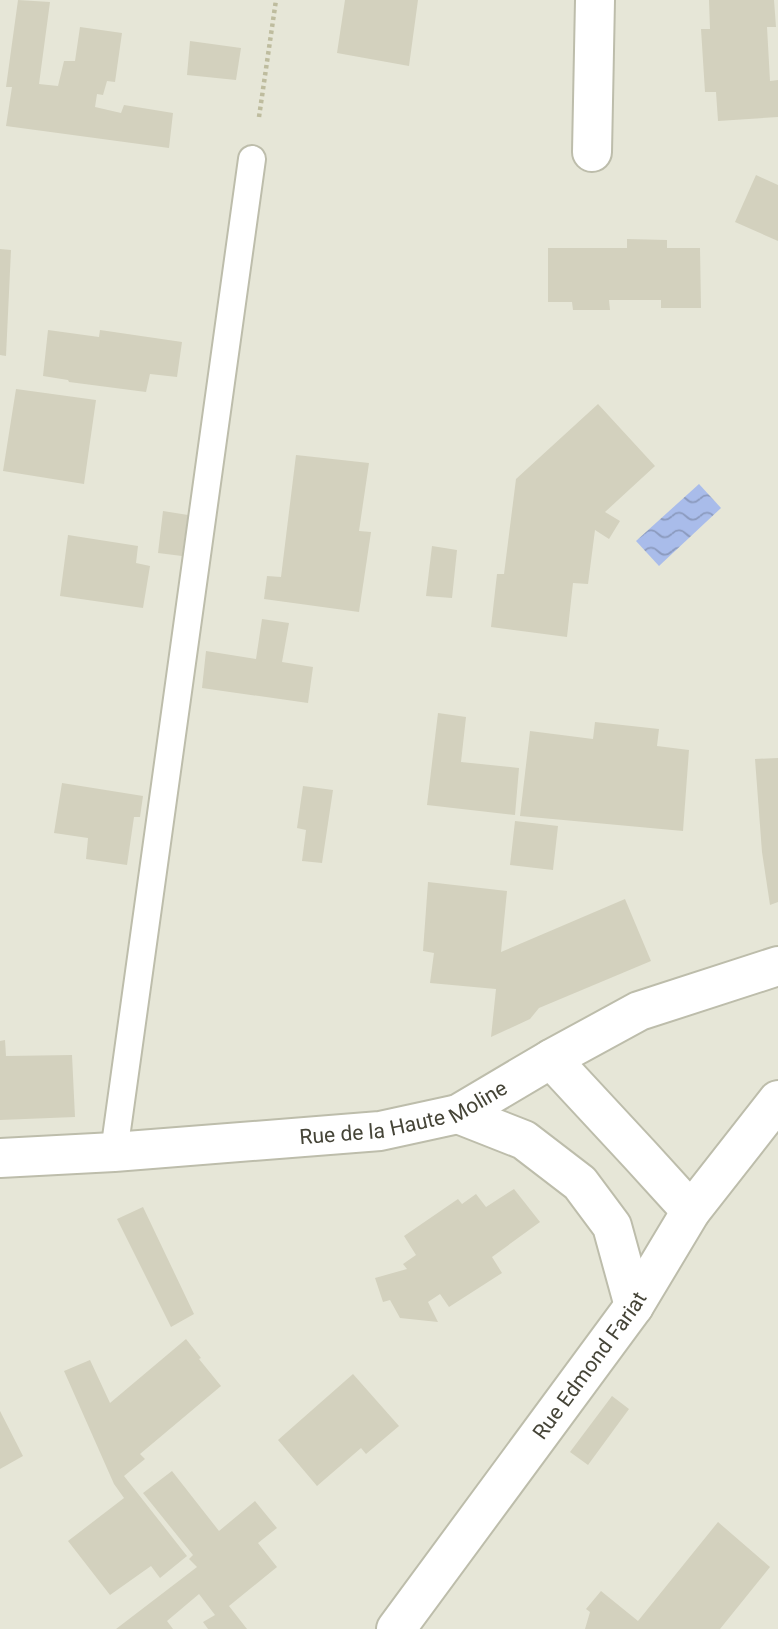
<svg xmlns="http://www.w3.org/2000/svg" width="778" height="1629" font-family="Roboto,sans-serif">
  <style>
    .residential { fill: #e6e6d7 }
    .water { fill: url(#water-waves) }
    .building { fill: #d3d1be }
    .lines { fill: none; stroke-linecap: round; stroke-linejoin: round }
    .service-casing { stroke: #bdbdab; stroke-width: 30 }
    .minor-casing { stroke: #bdbdab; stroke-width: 42 }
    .tertiary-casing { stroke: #bdbdab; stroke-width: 42 }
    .path { stroke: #bebc9e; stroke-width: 4.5; stroke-dasharray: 3.5 3.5; stroke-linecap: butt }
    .service { stroke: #fff; stroke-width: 26 }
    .minor { stroke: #fff; stroke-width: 38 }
    .tertiary { stroke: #fff; stroke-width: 38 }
    .labels { text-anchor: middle; stroke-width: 5; stroke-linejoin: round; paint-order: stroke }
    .street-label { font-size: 21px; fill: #454437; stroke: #fff }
  </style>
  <defs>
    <pattern id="water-waves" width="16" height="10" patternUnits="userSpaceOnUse" patternTransform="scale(1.75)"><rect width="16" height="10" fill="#a9bcea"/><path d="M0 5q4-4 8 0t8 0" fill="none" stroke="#8b9abe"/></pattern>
  </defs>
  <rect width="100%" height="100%" fill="#f3f3e8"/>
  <path class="residential" d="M 0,0 L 778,0 L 778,1629 L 0,1629 Z"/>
  <path class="water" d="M 699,484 L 721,508 L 659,566 L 636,541 Z"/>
  <path class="building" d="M 18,0 L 50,2 L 39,84 L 58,86 L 64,61 L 75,61 L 80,27 L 122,33 L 115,82 L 107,81 L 103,95 L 97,94 L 95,107 L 121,113 L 124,105 L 173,113 L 169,148 L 6,126 L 12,87 L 6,87 Z
    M 345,0 L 418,0 L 409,66 L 337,53 Z
    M 709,0 L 774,0 L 776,27 L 767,27 L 770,81 L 778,80 L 778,117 L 718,121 L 716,92 L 705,92 L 701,29 L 710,29 Z
    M 190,41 L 241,48 L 236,80 L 187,75 Z
    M 756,175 L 778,185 L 778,241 L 735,222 Z
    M 627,239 L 667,240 L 667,248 L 700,248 L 701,308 L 661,308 L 661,300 L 609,300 L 610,310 L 573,310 L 572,302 L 548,302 L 548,248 L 627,248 Z
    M 0,249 L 11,250 L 6,356 L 0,355 Z
    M 48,330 L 99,337 L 100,330 L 182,342 L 177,377 L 150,374 L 146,392 L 69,382 L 68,380 L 43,376 Z
    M 16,389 L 96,400 L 84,484 L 3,471 Z
    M 598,404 L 655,466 L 605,512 L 620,521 L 609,539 L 595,530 L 588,584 L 573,583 L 567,637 L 491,627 L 497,574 L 504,574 L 516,479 Z
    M 296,455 L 369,463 L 359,531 L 371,532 L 359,612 L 264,599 L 267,576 L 281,577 Z
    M 163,511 L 188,515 L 182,556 L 158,553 Z
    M 68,535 L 138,546 L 136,563 L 150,566 L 143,608 L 60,596 Z
    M 432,546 L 457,550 L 452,598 L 426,596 Z
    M 262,619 L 289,623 L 282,662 L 313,667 L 308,703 L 202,688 L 206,651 L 256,659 Z
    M 438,713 L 466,717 L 461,762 L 519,768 L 515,815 L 427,805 Z
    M 595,722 L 659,729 L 657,746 L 689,750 L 683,831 L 520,816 L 530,731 L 593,739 Z
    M 778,758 L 778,902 L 770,905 L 762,852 L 755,759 Z
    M 62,783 L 143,796 L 140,817 L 134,817 L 127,865 L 86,859 L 88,838 L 54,833 Z
    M 303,786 L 333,790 L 322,863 L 302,861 L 306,830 L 297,828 Z
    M 515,821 L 558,826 L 553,870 L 510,865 Z
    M 428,882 L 507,891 L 501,952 L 625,899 L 651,961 L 539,1008 L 530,1019 L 491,1037 L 496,989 L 430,983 L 434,953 L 423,951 Z
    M 5,1040 L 6,1056 L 72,1055 L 75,1117 L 0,1120 L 0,1041 Z
    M 514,1189 L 540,1222 L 492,1257 L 502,1273 L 449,1307 L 440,1294 L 428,1302 L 438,1322 L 400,1318 L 390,1300 L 383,1302 L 375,1278 L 407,1269 L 403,1264 L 416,1255 L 404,1236 L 458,1199 L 462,1204 L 476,1194 L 486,1207 Z
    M 143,1207 L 194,1314 L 171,1327 L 117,1219 Z
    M 186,1339 L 201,1358 L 199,1359 L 221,1386 L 140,1454 L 145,1459 L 124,1476 L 187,1556 L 160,1578 L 151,1566 L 110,1595 L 68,1541 L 124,1498 L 114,1484 L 64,1371 L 90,1360 L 110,1403 Z
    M 353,1374 L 399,1426 L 366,1454 L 361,1448 L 317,1486 L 278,1440 Z
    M 612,1396 L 629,1409 L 588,1465 L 570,1452 Z
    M 0,1411 L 23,1456 L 0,1469 Z
    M 172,1471 L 219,1531 L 255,1501 L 277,1528 L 258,1543 L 277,1567 L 229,1606 L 247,1629 L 208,1629 L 203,1622 L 215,1615 L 199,1594 L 167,1621 L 173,1629 L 116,1629 L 197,1567 L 189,1559 L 193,1555 L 143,1493 Z
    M 718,1522 L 770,1567 L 720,1629 L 585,1629 L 590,1612 L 586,1609 L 601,1591 L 638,1621 Z"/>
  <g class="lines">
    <g class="service-casing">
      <path id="service" d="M 114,1152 L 252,159"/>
    </g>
    <g class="minor-casing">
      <g id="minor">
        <path d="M 592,152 L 595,0"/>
        <path d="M 551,1059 L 641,1156 L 691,1211"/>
        <path d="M 458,1114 L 524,1140 L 580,1183 L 612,1226 L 634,1306"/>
        <path id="s1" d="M 0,1158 L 114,1152 L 380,1131 L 458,1114 L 551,1059 L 639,1011 L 778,966"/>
      </g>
    </g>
    <g class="tertiary-casing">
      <g id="tertiary">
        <path id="s2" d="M 396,1629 L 634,1306 L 691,1211 L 778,1100"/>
      </g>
    </g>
    <path class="path" d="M 259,117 L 276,0"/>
    <use href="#service" class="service"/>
    <use href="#minor" class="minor"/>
    <use href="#tertiary" class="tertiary"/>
  </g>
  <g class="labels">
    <g class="street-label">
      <text dy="7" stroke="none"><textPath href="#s1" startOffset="408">Rue de la Haute Moline</textPath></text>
      <text dy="7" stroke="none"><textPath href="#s2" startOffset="327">Rue Edmond Fariat</textPath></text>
    </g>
  </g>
</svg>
